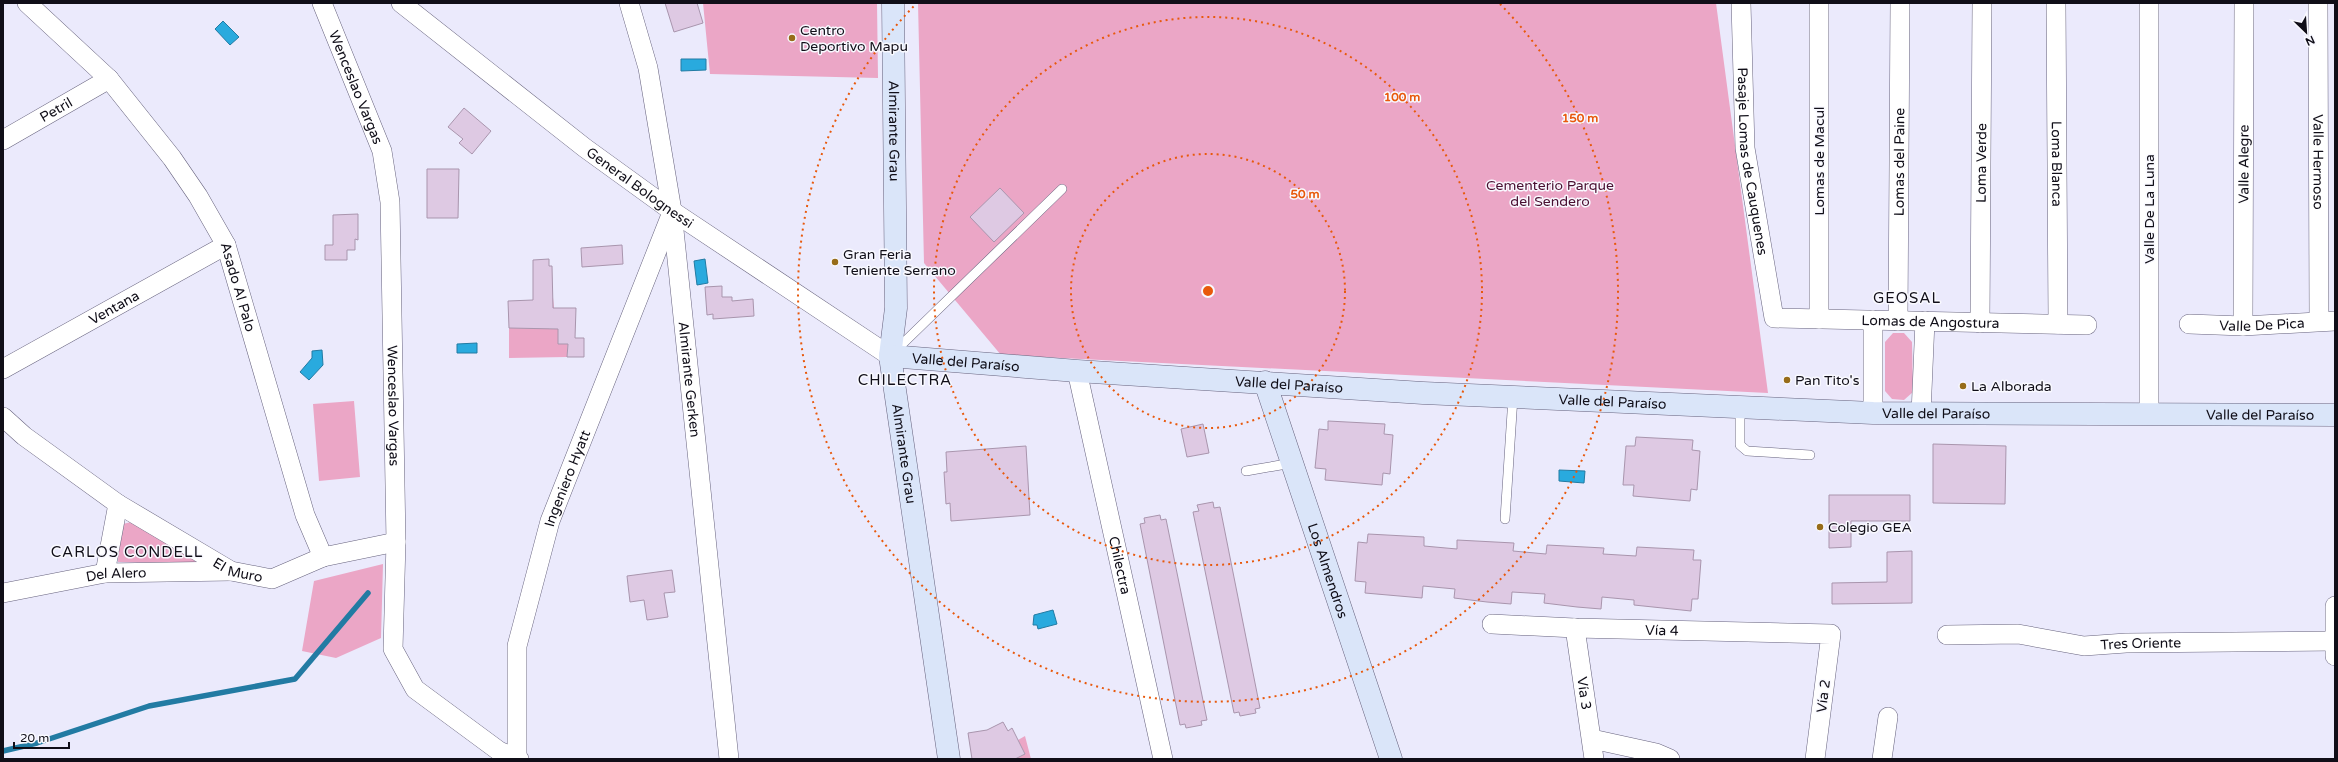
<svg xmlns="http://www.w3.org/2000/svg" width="2338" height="762" font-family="'Varela Round',sans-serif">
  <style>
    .green { fill: #eba6c6 }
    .water { fill: #29aade; stroke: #227ba3 }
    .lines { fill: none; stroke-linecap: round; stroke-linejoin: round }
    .stream { stroke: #227ba3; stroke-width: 5.5 }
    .building { fill: #dec9e3; stroke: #a995ad }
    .lane-casing { stroke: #67637e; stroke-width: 10 }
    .street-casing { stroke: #67637e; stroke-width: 20 }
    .secondary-casing { stroke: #67637e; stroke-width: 23 }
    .lane { stroke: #fff; stroke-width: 9 }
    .street { stroke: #fff; stroke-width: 19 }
    .secondary { stroke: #dae5f9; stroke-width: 22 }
    .ring { fill: none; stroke: #e8590c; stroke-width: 2; stroke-dasharray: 2 4 }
    .poi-dot { fill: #976c19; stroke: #f9f9ff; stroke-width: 1.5 }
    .labels { text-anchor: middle; stroke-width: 3; stroke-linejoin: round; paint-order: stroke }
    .poi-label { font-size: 14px; fill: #100e18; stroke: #f9f9ff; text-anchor: start }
    .street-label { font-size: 14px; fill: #100e18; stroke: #f9f9ff }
    .park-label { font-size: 14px; fill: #4a0f31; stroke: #f9f9ff }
    .neighbourhood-label { font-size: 15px; letter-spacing: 1px; fill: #100e18; stroke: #f9f9ff }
    .centre { fill: #e8590c; stroke: #f9f9ff; stroke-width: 2 }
    .ring-label { font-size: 12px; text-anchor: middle; font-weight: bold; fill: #e8590c; stroke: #f9f9ff; stroke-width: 3; stroke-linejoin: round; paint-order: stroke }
  </style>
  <rect width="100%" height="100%" fill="#ebeafc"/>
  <path class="green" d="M 703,3 L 877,3 L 878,78 L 710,74 Z
    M 918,3 L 1716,3 L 1768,393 L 1001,355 L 924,263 Z
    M 553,298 L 554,308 L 550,308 L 549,329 L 558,329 L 568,344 L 567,357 L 509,358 L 509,328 L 531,328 L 532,300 Z
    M 1893,333 L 1904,333 L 1912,342 L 1913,392 L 1904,400 L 1892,399 L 1885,391 L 1885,342 Z
    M 354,401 L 360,477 L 319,481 L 313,404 Z
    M 131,522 L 200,564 L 118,562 L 119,525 Z
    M 383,564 L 381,638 L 336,658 L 302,651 L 314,581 Z
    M 1025,736 L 1031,759 L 1015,759 L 1025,754 L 1018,740 Z"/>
  <path class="water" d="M 223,21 L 239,37 L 230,45 L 215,29 Z
    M 681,59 L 706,59 L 706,70 L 681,71 Z
    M 705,259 L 708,283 L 697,285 L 694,261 Z
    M 477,343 L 477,353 L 457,353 L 457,344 Z
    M 322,350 L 323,365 L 309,380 L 300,372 L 312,358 L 312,351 Z
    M 1559,470 L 1585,471 L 1584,483 L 1559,481 Z
    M 1053,610 L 1057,624 L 1038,629 L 1037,625 L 1033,625 L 1034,615 Z"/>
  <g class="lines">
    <path class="stream" d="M 3,751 L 37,743 L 149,706 L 295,679 L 368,593"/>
  </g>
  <path class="building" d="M 665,3 L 697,3 L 703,23 L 674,32 Z
    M 464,108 L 491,131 L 472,154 L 459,143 L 463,139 L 448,127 Z
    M 427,169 L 459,169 L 458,218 L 427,218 Z
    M 1000,188 L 1024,213 L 994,242 L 970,217 Z
    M 358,214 L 358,240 L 355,239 L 355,250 L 347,250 L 347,260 L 325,260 L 325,245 L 333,245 L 333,215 Z
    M 622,245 L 623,264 L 582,267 L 581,248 Z
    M 549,259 L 549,266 L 552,266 L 553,308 L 576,308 L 575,338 L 584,338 L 584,357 L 567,357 L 568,344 L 558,344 L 558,329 L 509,328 L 508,301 L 533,300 L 533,260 Z
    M 722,286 L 722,297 L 732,297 L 732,301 L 753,299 L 754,316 L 713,319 L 713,314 L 707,315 L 705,287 Z
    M 1328,421 L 1385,424 L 1384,434 L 1393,435 L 1390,474 L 1383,473 L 1382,485 L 1325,480 L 1326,469 L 1315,468 L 1319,429 L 1328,430 Z
    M 1203,424 L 1209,453 L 1187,457 L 1181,429 Z
    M 1636,437 L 1693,440 L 1692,450 L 1700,451 L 1697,490 L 1691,489 L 1690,501 L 1633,496 L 1634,485 L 1623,485 L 1626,446 L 1635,446 Z
    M 1933,444 L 2006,446 L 2005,504 L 1933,503 Z
    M 1026,446 L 1030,515 L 951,521 L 950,503 L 946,504 L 944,472 L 947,472 L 946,452 Z
    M 1829,495 L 1910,495 L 1910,521 L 1851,521 L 1851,547 L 1829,548 Z
    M 1213,502 L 1214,508 L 1220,507 L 1260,708 L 1255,709 L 1256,713 L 1240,716 L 1239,712 L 1234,713 L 1193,512 L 1199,511 L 1197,505 Z
    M 1160,515 L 1161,520 L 1166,519 L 1207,720 L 1201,721 L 1202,725 L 1186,728 L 1185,724 L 1180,725 L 1140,524 L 1145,523 L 1144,518 Z
    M 1368,534 L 1424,537 L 1424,546 L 1457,549 L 1457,540 L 1514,543 L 1513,551 L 1546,554 L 1547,545 L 1604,548 L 1603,554 L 1636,556 L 1637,547 L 1694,550 L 1693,560 L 1701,560 L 1698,599 L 1692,599 L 1691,611 L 1634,605 L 1634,600 L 1602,597 L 1601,609 L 1577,607 L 1544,603 L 1545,594 L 1512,592 L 1511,604 L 1487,602 L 1454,598 L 1455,589 L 1423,586 L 1422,598 L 1365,593 L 1366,582 L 1355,581 L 1358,542 L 1367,543 Z
    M 1912,551 L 1912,603 L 1832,604 L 1832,583 L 1887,582 L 1887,552 Z
    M 672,570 L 675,592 L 664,593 L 668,617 L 647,620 L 644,600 L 630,602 L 627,576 Z
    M 1003,722 L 1008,731 L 1012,728 L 1025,754 L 1015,759 L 972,759 L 968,733 L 987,730 Z"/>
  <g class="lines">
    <g class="lane-casing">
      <path id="lane" d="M 894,352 L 1062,189
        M 1740,407 L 1740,445 L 1747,451 L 1810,455
        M 1246,471 L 1292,463
        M 1505,519 L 1513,397"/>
    </g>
    <g class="street-casing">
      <g id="street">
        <path id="s1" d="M 27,3 L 109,79 L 172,158 L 198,196 L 226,245 L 305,515 L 323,557 L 396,542"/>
        <path id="s2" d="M 322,3 L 382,151 L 390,202 L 396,542 L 393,649 L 415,689 L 499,751 L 519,759"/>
        <path id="s3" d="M 401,3 L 585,148 L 672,211 L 890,356"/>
        <path id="s4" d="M 629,3 L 648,68 L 672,211 L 729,759"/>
        <path id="s5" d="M 1741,3 L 1745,148 L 1774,318 L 2087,325"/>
        <path id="s6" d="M 2056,3 L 2058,324"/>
        <path d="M 2149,3 L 2149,415"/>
        <path id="s7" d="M 2318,3 L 2319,321"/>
        <path id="s8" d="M 3,140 L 109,79"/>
        <path d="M 1819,319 L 1819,3"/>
        <path id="s9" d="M 1898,321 L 1900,3"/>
        <path id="s10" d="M 1980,323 L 1982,3"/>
        <path id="s11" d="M 2189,324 L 2243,326 L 2335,321"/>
        <path id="s12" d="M 2243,326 L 2244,3"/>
        <path id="s13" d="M 3,369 L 226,245"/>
        <path id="s14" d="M 1077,371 L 1163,759"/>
        <path d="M 1873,413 L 1873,320"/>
        <path d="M 1921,414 L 1925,321"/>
        <path id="s15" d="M 3,417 L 24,436 L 118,504 L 231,571 L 272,579 L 323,557"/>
        <path d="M 105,573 L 118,504"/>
        <path id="s16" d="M 3,593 L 105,573 L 231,571"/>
        <path d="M 2335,606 L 2335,656"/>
        <path id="s17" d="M 1492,624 L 1575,628 L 1831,634 L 1815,759"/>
        <path id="s18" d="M 1575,628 L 1594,759"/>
        <path id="s19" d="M 1947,635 L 2018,634 L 2084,646 L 2126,643 L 2335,641"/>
        <path d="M 1592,739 L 1656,753 L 1670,759"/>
        <path id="s20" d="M 517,759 L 517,646 L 550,521 L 671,215"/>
        <path d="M 1882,759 L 1888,717"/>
      </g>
    </g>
    <g class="secondary-casing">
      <g id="secondary">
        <path id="s21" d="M 893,3 L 896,308 L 890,356 L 949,759"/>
        <path id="s22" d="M 890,356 L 1077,371 L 1423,393 L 1873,413 L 2335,415"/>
        <path id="s23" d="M 1265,382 L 1391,759"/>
      </g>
    </g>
    <use href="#lane" class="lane"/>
    <use href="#street" class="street"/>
    <use href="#secondary" class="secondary"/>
  </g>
  <g class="ring">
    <circle cx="1208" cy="291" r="137"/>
    <circle cx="1208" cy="291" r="274"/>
    <path d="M1500 4A410 410 0 1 1 916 4"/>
  </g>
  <g class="poi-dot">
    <circle cx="792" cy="38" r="4"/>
    <circle cx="835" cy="262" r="4"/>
    <circle cx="1787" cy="380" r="4"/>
    <circle cx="1963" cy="386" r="4"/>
    <circle cx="1820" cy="527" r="4"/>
  </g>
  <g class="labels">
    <g class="poi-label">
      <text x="800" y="35">Centro<tspan x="800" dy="16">Deportivo Mapu</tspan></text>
      <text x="843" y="259">Gran Feria<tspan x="843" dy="16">Teniente Serrano</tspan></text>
      <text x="1795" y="385">Pan Tito's</text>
      <text x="1971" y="391">La Alborada</text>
      <text x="1828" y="532">Colegio GEA</text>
    </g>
    <g class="street-label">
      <text dy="5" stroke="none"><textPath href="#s2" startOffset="91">Wenceslao Vargas</textPath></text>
      <text dy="5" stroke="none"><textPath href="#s8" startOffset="61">Petril</textPath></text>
      <text dy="5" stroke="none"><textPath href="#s21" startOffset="128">Almirante Grau</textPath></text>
      <text dy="5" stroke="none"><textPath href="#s5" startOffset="159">Pasaje Lomas de Cauquenes</textPath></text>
      <text transform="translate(1819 161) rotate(-90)" y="5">Lomas de Macul</text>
      <text dy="5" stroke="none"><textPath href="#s9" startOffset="159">Lomas del Paine</textPath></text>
      <text dy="5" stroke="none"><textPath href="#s7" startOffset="159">Valle Hermoso</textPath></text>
      <text dy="5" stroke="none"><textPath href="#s10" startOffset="160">Loma Verde</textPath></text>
      <text dy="5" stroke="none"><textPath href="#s6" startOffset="161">Loma Blanca</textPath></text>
      <text dy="5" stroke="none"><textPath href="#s12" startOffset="162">Valle Alegre</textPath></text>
      <text dy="5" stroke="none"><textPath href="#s3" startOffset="302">General Bolognessi</textPath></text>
      <text transform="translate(2149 209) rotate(-90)" y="5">Valle De La Luna</text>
      <text dy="5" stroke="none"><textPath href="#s1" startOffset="359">Asado Al Palo</textPath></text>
      <text dy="5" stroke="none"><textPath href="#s13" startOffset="127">Ventana</textPath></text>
      <text dy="5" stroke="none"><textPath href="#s5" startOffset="474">Lomas de Angostura</textPath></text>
      <text dy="5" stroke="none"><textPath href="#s11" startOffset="73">Valle De Pica</textPath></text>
      <text dy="5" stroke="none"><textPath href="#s22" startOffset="76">Valle del Paraíso</textPath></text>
      <text dy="5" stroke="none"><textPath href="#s4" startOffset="382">Almirante Gerken</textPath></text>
      <text dy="5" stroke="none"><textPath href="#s22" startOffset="400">Valle del Paraíso</textPath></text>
      <text dy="5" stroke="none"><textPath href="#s22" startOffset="724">Valle del Paraíso</textPath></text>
      <text dy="5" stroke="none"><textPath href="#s2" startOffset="415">Wenceslao Vargas</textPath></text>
      <text dy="5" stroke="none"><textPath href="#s22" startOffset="1048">Valle del Paraíso</textPath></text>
      <text dy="5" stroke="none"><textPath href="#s22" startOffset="1372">Valle del Paraíso</textPath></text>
      <text dy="5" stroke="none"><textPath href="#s21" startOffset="452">Almirante Grau</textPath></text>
      <text dy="5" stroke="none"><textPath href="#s20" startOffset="288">Ingeniero Hyatt</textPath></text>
      <text dy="5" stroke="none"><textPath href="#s14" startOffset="199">Chilectra</textPath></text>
      <text dy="5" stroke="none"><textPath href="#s15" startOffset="282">El Muro</textPath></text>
      <text dy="5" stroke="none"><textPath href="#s23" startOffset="199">Los Almendros</textPath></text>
      <text dy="5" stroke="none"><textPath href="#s16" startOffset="115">Del Alero</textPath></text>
      <text dy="5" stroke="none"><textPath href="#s17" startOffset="170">Vía 4</textPath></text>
      <text dy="5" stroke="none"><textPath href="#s19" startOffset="195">Tres Oriente</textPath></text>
      <text dy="5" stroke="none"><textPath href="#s18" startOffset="66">Vía 3</textPath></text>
      <text transform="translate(1823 696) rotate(-83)" y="5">Vía 2</text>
    </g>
    <g class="park-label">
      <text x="1550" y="190">Cementerio Parque<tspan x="1550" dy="16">del Sendero</tspan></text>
    </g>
    <g class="neighbourhood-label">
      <text x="1907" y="303">GEOSAL</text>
      <text x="905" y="385">CHILECTRA</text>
      <text x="127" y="557">CARLOS CONDELL</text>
    </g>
  </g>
  <circle cx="1208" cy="291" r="6" class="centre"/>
  <g class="ring-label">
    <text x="1402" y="101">100 m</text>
    <text x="1580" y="122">150 m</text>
    <text x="1305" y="198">50 m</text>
  </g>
  <rect width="2338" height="762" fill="none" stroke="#100e18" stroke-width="8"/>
  <g transform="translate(2306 32) rotate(155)" stroke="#f9f9ff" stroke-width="3" paint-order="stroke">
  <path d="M0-3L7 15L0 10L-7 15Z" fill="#100e18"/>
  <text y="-6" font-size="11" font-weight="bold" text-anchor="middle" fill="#100e18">N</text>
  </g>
  <path d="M14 742v6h55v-6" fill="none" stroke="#100e18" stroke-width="2"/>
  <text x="20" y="742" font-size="12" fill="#100e18" stroke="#f9f9ff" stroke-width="3" paint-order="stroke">20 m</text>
</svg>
